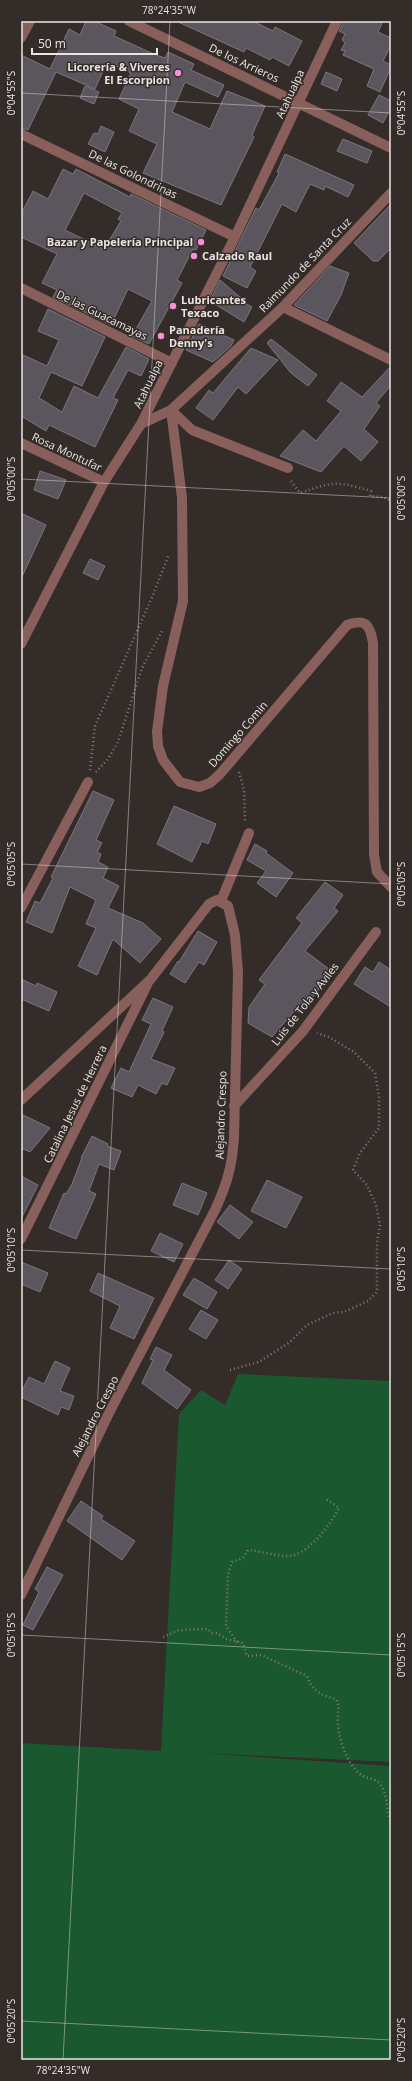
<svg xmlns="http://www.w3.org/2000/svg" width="412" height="2081" font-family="'Open Sans',sans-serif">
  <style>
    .green { fill: #1a582f }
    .building { fill: #5b565d; stroke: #7b767e; fill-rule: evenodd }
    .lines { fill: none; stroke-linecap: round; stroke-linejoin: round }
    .path { stroke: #837c79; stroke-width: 2.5; stroke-dasharray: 1 3; stroke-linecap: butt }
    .minor { stroke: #895f5c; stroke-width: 10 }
    .ticks { fill: none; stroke: #eae5e3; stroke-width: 1; stroke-opacity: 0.45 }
    .poi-dot { fill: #f591d3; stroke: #342c29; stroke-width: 1.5 }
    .labels { text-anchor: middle; stroke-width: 3; stroke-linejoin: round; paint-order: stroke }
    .street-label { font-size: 11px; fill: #eae5e3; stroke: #342c29 }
    .poi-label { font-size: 11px; font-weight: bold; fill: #eae5e3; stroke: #342c29; text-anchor: start }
    .neatline { fill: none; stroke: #eae5e3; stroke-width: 1.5 }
    .ticks-label { font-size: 10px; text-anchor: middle; fill: #eae5e3 }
  </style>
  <rect width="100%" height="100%" fill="#342c29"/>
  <path class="green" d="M 238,1374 L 391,1381 L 391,1762 L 198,1753 L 391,1766 L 391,2060 L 21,2060 L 21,1743 L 161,1751 L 179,1414 L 201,1390 L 225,1405 Z"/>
  <path class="building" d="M 86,21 L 94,21 L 116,31 L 114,36 L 156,55 L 165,58 L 168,52 L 194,64 L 191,70 L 224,85 L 218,97 L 185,82 L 172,112 L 210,129 L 227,91 L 265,106 L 252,135 L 254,137 L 221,205 L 143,173 L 157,144 L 129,131 L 139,109 L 119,99 L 131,73 L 107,62 L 95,89 L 56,72 L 28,130 L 21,128 L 21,55 L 50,69 L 69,29 L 80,35 Z
    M 176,21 L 253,21 L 273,31 L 275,27 L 302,41 L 289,66 L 272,57 L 270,60 L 246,48 L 244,52 Z
    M 344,21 L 383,21 L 378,32 L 391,38 L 391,45 L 383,61 L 391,65 L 391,67 L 380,92 L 367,86 L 374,69 L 343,55 L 345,51 L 341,50 L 345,43 L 342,40 L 345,34 L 339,31 Z
    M 326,72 L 342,79 L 337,91 L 321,84 Z
    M 85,86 L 99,92 L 94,104 L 80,98 Z
    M 379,95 L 391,101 L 391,107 L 383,123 L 368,115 Z
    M 101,126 L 114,132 L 105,152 L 88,144 L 94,133 L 98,134 Z
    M 343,139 L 372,151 L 367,163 L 337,151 Z
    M 285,154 L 354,185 L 348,197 L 325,186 L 324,190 L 310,184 L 296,212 L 282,204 L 250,267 L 256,271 L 247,288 L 223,276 L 256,208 L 259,210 L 279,173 L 277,172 Z
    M 63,169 L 73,174 L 76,169 L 130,197 L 131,194 L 206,230 L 196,250 L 193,249 L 177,280 L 182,283 L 149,344 L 132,336 L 152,301 L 128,289 L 111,325 L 53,297 L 57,290 L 42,283 L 57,254 L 21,237 L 21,214 L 33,191 L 48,199 ZM 84,193 L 122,213 L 118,219 L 121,221 L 104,249 L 65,230 Z
    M 391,204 L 391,248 L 378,261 L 373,261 L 354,243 Z
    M 330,266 L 349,273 L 341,295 L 327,321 L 294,305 Z
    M 220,280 L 241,298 L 240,300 L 252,307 L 244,322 L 210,301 Z
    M 48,309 L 105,337 L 82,386 L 51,372 L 39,398 L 62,412 L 74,386 L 98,398 L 126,347 L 149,359 L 141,376 L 128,370 L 113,398 L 118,400 L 95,447 L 49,425 L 46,431 L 21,416 L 21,354 L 47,366 L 59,340 L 38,331 Z
    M 199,324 L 234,340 L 231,346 L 213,362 L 186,350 Z
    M 271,339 L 317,375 L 308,386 L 291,373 L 267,343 Z
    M 251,348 L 278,360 L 246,394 L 238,387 L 213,420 L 196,408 L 209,390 L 213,393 Z
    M 391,366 L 391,385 L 376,403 L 380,406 L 364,429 L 378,442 L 361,461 L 344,446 L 321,472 L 280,456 L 303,430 L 316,441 L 341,411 L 327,401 L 341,382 L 362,397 Z
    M 40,471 L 66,480 L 58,499 L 34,490 Z
    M 21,513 L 46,525 L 21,579 Z
    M 90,559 L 105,566 L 98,580 L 83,573 Z
    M 93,791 L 114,800 L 96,840 L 102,843 L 97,852 L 101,854 L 98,862 L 108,867 L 103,878 L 119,886 L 108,908 L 143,923 L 161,939 L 140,963 L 113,939 L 97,975 L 78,966 L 96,928 L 86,924 L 96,900 L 70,887 L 52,933 L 26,922 L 35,901 L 40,903 L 53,878 L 51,877 Z
    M 174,806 L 216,824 L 208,844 L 202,841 L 192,862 L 157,844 Z
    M 255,844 L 267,851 L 266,853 L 293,873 L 276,897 L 257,883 L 266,871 L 247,860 Z
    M 325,882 L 343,895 L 334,908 L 338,911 L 305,951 L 333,972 L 300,1013 L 295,1010 L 272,1037 L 248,1023 L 249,1007 L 265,984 L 259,980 L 302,923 L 296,918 Z
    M 198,931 L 217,942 L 204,965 L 199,962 L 185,983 L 170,974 L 178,961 L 179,962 Z
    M 379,962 L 391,970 L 391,1007 L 354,984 L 365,967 L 373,972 Z
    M 21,979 L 36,986 L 37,983 L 57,992 L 49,1011 L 21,999 Z
    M 153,998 L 173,1007 L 162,1031 L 164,1032 L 151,1059 L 175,1068 L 167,1085 L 162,1083 L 156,1094 L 138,1085 L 132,1097 L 111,1088 L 121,1068 L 129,1072 L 151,1024 L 142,1020 Z
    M 21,1114 L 50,1128 L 30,1152 L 21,1148 Z
    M 92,1136 L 108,1144 L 107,1146 L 121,1151 L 114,1170 L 99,1164 L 89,1191 L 96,1194 L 76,1239 L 49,1228 L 64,1193 L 66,1194 L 72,1184 L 82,1158 L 81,1158 Z
    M 21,1176 L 38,1185 L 21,1219 Z
    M 267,1180 L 302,1197 L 286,1228 L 251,1211 Z
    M 182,1183 L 207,1193 L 198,1215 L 173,1205 Z
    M 230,1205 L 253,1222 L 239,1239 L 217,1222 Z
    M 160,1233 L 183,1244 L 174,1262 L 151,1251 Z
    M 229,1260 L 242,1269 L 228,1289 L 215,1280 Z
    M 21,1262 L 48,1273 L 40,1292 L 21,1284 Z
    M 98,1273 L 154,1298 L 134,1339 L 110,1328 L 120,1306 L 90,1291 Z
    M 194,1278 L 217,1292 L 207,1309 L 183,1295 Z
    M 201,1310 L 218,1320 L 206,1339 L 189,1329 Z
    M 156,1347 L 172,1355 L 164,1370 L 191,1390 L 177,1409 L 142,1383 L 153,1360 L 150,1359 Z
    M 55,1361 L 70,1368 L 60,1391 L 74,1396 L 69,1410 L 61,1407 L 58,1415 L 21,1397 L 21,1393 L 29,1377 L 44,1384 Z
    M 81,1501 L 103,1516 L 101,1519 L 135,1541 L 122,1560 L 67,1521 Z
    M 47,1567 L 63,1575 L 33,1630 L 23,1625 L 39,1592 L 35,1589 Z"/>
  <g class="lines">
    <path class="path" d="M 291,481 L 300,493 C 335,481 336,481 371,491 L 370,496 L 383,497 L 391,501
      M 90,770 L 95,726 L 153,595 L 169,554
      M 96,772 L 108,759 L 118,742 L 142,668 L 162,631
      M 239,772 L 244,790 L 245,822
      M 230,1370 L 259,1362 L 290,1342 L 307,1325 L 333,1313 L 344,1312 L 368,1301 L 377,1292 L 377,1242 L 380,1225 L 376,1205 L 367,1185 L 353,1170 L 360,1153 L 379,1128 L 379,1097 L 375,1073 L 354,1052 L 329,1037 L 317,1033
      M 163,1637 L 179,1630 L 208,1629 L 212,1633 L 217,1633 L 226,1639 L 243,1643 L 247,1656 L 261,1655 L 307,1676 C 311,1690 322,1696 336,1699 L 339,1707 C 334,1726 344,1762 361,1775 C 365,1778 373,1778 378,1782 C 388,1791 386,1808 390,1820
      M 237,1642 L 226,1626 L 228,1574 L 232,1562 L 243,1558 L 248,1550 C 260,1551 272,1555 285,1556 C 307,1558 330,1525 339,1508 L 326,1499"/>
    <path class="minor" d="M 129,21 L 391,148
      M 21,38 L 30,21
      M 21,134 L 235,237
      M 21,288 L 172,363
      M 283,307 L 391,360
      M 171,410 L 182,498 L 183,601 L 163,686 L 157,732 L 158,746 L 163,760 L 180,782 L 199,787 L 210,783 L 220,774 L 347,625 C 366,618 370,625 373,643 L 374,855 L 377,872 L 391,887
      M 171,410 L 192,430 L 288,468
      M 141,424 L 171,410 L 283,307 L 391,193
      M 21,443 L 104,482
      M 21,644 L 104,482 L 141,424 L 235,237 L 337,21
      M 221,901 L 249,833
      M 21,908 L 88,782
      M 21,1100 L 150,980 L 209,904 L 217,900 L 228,906 L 235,935 L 238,972 L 234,1138 C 232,1167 227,1184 215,1210 L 109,1413 L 21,1595
      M 234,1106 L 303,1031 L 376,932
      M 21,1239 L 147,985"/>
  </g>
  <path class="ticks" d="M 21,93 L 391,113M 21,479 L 391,498M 21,864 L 391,884M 21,1250 L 391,1269M 21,1635 L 391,1655M 21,2021 L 391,2040M 63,2060 L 170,21"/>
  <g class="poi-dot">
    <circle cx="178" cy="73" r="4"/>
    <circle cx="201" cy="242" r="4"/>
    <circle cx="194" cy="256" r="4"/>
    <circle cx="173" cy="306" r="4"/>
    <circle cx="161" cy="336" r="4"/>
  </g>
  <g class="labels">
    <g class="street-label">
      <text transform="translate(244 63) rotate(25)" y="4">De los Arrieros</text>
      <text transform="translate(290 94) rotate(-65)" y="4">Atahualpa</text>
      <text transform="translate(133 174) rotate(26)" y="4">De las Golondrinas</text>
      <text transform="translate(305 265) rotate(-46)" y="4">Raimundo de Santa Cruz</text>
      <text transform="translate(102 315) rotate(26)" y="4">De las Guacamayas</text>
      <text transform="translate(148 384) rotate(-64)" y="4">Atahualpa</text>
      <text transform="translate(67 452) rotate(25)" y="4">Rosa Montufar</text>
      <text transform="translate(238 734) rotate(-49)" y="4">Domingo Comin</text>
      <text transform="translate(305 1004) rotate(-52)" y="4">Luis de Tola y Aviles</text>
      <text transform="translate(75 1104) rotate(-64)" y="4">Catalina Jesus de Herrera</text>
      <text transform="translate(221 1115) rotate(-88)" y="4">Alejandro Crespo</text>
      <text transform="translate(95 1416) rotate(-63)" y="4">Alejandro Crespo</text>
    </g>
    <g class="poi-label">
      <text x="170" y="71" text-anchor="end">Licorería &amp; Viveres<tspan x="170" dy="13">El Escorpion</tspan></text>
      <text x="193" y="246" text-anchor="end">Bazar y Papelería Principal</text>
      <text x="202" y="260">Calzado Raul</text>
      <text x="181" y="304">Lubricantes<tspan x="181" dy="13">Texaco</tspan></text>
      <text x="169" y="334">Panadería<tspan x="169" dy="13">Denny's</tspan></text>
    </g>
  </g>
  <rect width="412" height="2081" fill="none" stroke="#342c29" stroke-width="44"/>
  <path d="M32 48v6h125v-6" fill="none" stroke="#eae5e3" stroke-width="2"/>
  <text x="38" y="48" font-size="12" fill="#eae5e3" stroke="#342c29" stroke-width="3" paint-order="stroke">50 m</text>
  <rect x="22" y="22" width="368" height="2037" class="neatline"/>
  <g class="ticks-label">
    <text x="169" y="14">78°24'35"W</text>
    <text transform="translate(11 93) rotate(-90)" y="4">0°04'55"S</text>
    <text transform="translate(401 113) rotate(-90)" y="4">0°04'55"S</text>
    <text transform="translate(11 479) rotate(-90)" y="4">0°05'00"S</text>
    <text transform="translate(401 498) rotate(-90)" y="4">0°05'00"S</text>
    <text transform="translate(11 864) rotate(-90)" y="4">0°05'05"S</text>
    <text transform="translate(401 884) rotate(-90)" y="4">0°05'05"S</text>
    <text transform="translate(11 1250) rotate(-90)" y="4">0°05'10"S</text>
    <text transform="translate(401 1269) rotate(-90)" y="4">0°05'10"S</text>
    <text transform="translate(11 1635) rotate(-90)" y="4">0°05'15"S</text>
    <text transform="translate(401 1655) rotate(-90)" y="4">0°05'15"S</text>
    <text transform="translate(11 2021) rotate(-90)" y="4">0°05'20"S</text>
    <text transform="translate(401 2040) rotate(-90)" y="4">0°05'20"S</text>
    <text x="63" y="2074">78°24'35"W</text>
  </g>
</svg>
